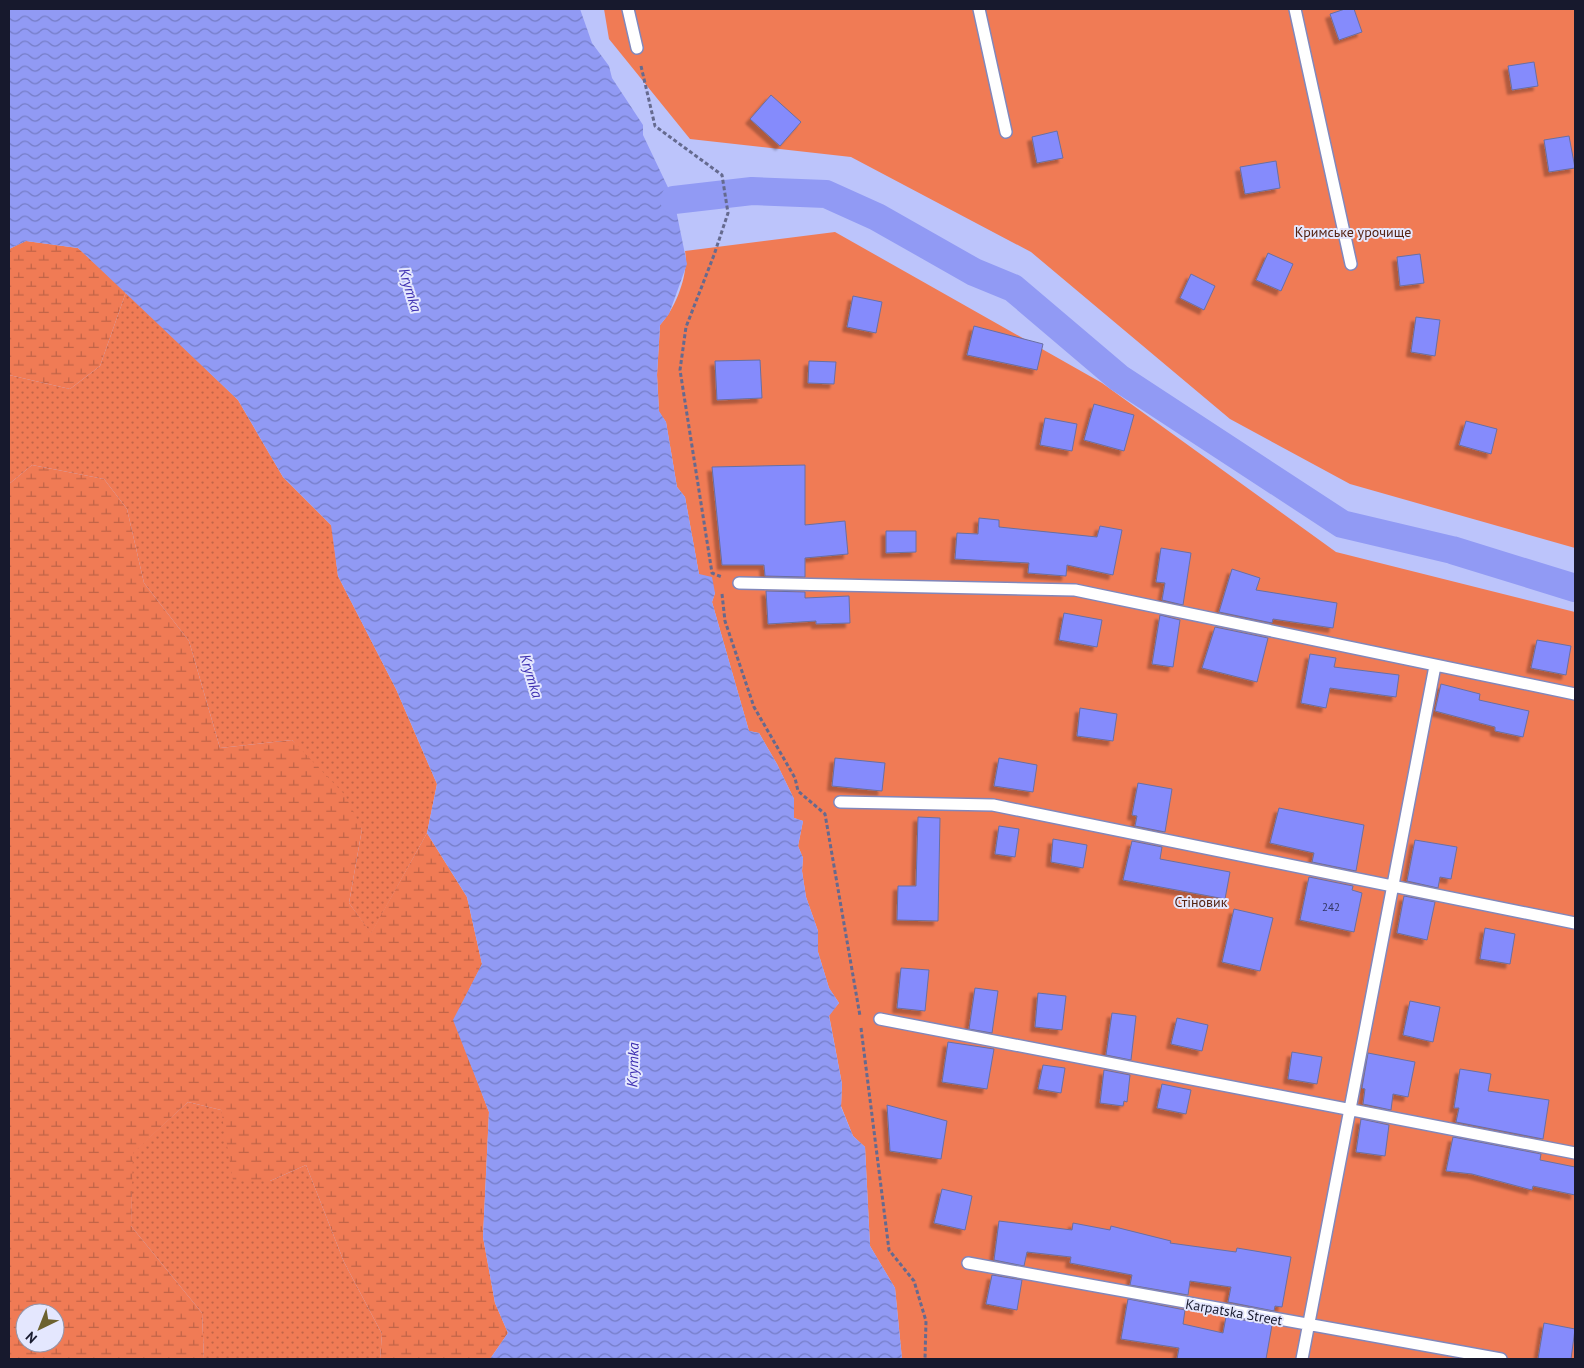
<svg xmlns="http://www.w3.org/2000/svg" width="1584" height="1368" font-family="'PT Sans',sans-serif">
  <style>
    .grass { fill: url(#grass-dots) }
    .wetland { fill: url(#wetland-marsh); fill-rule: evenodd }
    .garden { fill: #f07b55 }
    .water { fill: url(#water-waves) }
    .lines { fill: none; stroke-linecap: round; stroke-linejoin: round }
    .canal { stroke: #919af4; stroke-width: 28 }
    .building { fill: #858bfc; stroke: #696fa1; filter: url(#shadow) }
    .lane-casing { stroke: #8187bb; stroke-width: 14 }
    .path { stroke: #656a8f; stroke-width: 3; stroke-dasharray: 4 2.5; stroke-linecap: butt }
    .lane { stroke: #fff; stroke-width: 11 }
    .labels { text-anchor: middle; stroke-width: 4; stroke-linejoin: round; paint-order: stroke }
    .number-label { font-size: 11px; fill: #323661 }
    .park-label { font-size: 14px; fill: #552414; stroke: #e4e7fe }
    .street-label { font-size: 14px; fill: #17192d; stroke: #e4e7fe }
    .water-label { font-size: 15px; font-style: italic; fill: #3d2fb1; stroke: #e4e7fe }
  </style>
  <defs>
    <pattern id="grass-dots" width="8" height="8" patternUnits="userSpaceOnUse" patternTransform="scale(1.25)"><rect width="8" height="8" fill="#f07b55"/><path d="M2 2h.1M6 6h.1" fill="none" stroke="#c16447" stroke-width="1.8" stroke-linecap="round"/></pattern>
    <pattern id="wetland-marsh" width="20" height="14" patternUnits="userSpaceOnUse" patternTransform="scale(1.25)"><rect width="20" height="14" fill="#f07b55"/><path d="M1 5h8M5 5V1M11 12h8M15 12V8" fill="none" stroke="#c16447"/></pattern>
    <pattern id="water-waves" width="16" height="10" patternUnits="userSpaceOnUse" patternTransform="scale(1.25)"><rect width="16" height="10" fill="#919af4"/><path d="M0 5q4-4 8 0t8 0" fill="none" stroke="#757dc6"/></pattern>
    <filter id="shadow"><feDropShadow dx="-4.5" dy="4.5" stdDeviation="1" flood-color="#0004"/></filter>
  </defs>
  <rect width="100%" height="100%" fill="#bcc4fb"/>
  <path class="grass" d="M 126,292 L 238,400 L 283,477 L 332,526 L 338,576 L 396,689 L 437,784 L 427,833 L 371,934 L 349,903 L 362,829 L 292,740 L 220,748 L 189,641 L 144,583 L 127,509 L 104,479 L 32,465 L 9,484 L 9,375 L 70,389 L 100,366 Z
    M 188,1102 L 221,1110 L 270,1181 L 306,1165 L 344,1262 L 382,1334 L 380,1359 L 204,1359 L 202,1313 L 131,1226 L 132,1153 Z"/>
  <path class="wetland" d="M 26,241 L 78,248 L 126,292 L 100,366 L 70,389 L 9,375 L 9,249 Z
    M 32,465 L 104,479 L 127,509 L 144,583 L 189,641 L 220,748 L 292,740 L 345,795 L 362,829 L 349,903 L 371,933 L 427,833 L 467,897 L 482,964 L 454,1020 L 489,1112 L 483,1237 L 495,1303 L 508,1333 L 490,1359 L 380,1359 L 382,1334 L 344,1262 L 306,1165 L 270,1181 L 233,1180 L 221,1110 L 188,1102 L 133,1153 L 131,1226 L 202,1313 L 204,1359 L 9,1359 L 9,484 ZM 25,1313 L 55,1313 L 55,1343 L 25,1343 Z"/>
  <path class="garden" d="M 604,9 L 1575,9 L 1575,548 L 1350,484 L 1230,419 L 1031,252 L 851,157 L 690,139 L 609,39 Z
    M 835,232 L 1102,383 L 1336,552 L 1575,612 L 1575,1359 L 902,1359 L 895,1288 L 870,1246 L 865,1147 L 853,1136 L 841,1106 L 842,1084 L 829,1015 L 839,1003 L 829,988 L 818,952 L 818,931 L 806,897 L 802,871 L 803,858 L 798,846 L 803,821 L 794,818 L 794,799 L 777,764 L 759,733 L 749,731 L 712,602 L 715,593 L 699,574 L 685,497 L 677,487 L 666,422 L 659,412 L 657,375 L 660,325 C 676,308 689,274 685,251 Z"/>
  <path class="water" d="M 9,9 L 580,9 L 592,43 L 609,66 L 612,78 L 643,125 L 643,135 L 674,200 L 687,264 L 669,314 L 660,325 L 657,375 L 659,411 L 666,422 L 677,487 L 685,497 L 699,574 L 712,577 L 715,593 L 712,602 L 749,731 L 759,733 L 777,764 L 794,799 L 794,818 L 803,821 L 798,846 L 803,858 L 802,871 L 806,897 L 818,931 L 818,952 L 829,988 L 839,1003 L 829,1016 L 842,1084 L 841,1107 L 853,1136 L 865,1147 L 870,1246 L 895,1288 L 902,1359 L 490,1359 L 508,1333 L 495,1303 L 483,1237 L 489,1112 L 453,1020 L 482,964 L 467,897 L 427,833 L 437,784 L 396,689 L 338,576 L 331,525 L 283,477 L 238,400 L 78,248 L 26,241 L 9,249 Z"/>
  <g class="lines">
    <path class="canal" d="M 674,200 L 752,191 L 826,194 L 877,217 L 974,272 L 1013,288 L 1119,378 L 1342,524 L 1452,550 L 1575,588"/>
  </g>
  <path class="building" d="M 1345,9 L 1354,9 L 1362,32 L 1339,40 L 1330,14 Z
    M 1534,62 L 1538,86 L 1512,90 L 1508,66 Z
    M 771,95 L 801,122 L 780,146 L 750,119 Z
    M 1057,131 L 1063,158 L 1037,163 L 1032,137 Z
    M 1569,136 L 1575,168 L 1549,172 L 1544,140 Z
    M 1276,161 L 1280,188 L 1245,194 L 1240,167 Z
    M 1268,253 L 1293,264 L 1281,291 L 1256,280 Z
    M 1420,254 L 1424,283 L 1400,286 L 1397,257 Z
    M 1191,274 L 1215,286 L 1204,310 L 1180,298 Z
    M 853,296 L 882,302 L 876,333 L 847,327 Z
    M 1416,317 L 1440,320 L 1435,356 L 1411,352 Z
    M 974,326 L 1043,344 L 1037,370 L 967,355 Z
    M 760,360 L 762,398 L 717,400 L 715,361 Z
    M 809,361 L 836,362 L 834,384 L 808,383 Z
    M 1094,404 L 1134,415 L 1124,451 L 1084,440 Z
    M 1045,418 L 1077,424 L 1072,451 L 1040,445 Z
    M 1466,421 L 1497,429 L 1491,454 L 1459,445 Z
    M 805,465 L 805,525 L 845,521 L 848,554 L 805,558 L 805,577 L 765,576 L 764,565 L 722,565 L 712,467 Z
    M 979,518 L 999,520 L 999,527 L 1097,537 L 1100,526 L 1122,530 L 1113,575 L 1067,565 L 1066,576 L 1028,573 L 1029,563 L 955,559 L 957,533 L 978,534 Z
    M 886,531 L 916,531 L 916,552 L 886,553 Z
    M 1161,548 L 1191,553 L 1183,605 L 1162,600 L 1165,583 L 1156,582 Z
    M 1232,569 L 1260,578 L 1256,590 L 1337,603 L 1333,628 L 1273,619 L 1272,623 L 1219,612 Z
    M 766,591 L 805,592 L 805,598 L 849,596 L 850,623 L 816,624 L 816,621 L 768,624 Z
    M 1064,613 L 1102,620 L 1097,647 L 1059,640 Z
    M 1160,615 L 1180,620 L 1173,667 L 1152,664 Z
    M 1215,627 L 1268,638 L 1257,682 L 1202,668 Z
    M 1537,640 L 1571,646 L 1566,675 L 1531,668 Z
    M 1310,654 L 1336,658 L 1334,667 L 1399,675 L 1396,697 L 1330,688 L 1326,708 L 1301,703 Z
    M 1441,684 L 1480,694 L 1479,700 L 1529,711 L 1523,737 L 1495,731 L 1495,727 L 1435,711 Z
    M 1080,708 L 1117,714 L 1113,741 L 1077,736 Z
    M 835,758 L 885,763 L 882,791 L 832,786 Z
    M 999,758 L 1037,765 L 1033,792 L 994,786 Z
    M 1138,783 L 1172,789 L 1165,832 L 1135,826 L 1137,816 L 1132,815 Z
    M 1279,808 L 1364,825 L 1356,871 L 1312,862 L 1314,853 L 1270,843 Z
    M 918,817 L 940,818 L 938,921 L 897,920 L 898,886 L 916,886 Z
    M 999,826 L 1019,829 L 1015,857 L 995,854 Z
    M 1053,839 L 1087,845 L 1083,868 L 1051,862 Z
    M 1415,840 L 1457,847 L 1451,879 L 1440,877 L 1438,888 L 1407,881 Z
    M 1132,841 L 1162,847 L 1160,859 L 1230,872 L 1225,899 L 1123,880 Z
    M 1309,877 L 1353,886 L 1352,890 L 1362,893 L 1354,932 L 1300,920 Z
    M 1404,896 L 1435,902 L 1427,940 L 1397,933 Z
    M 1234,909 L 1273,918 L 1260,971 L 1222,962 Z
    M 1485,928 L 1515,934 L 1510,964 L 1480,959 Z
    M 901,968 L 929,970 L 925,1011 L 897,1008 Z
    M 975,988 L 998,991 L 992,1033 L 969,1029 Z
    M 1038,993 L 1066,996 L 1062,1030 L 1035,1027 Z
    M 1410,1001 L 1440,1007 L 1433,1042 L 1403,1035 Z
    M 1112,1013 L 1136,1016 L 1131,1060 L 1106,1055 Z
    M 1177,1018 L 1208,1025 L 1202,1051 L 1171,1044 Z
    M 948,1042 L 994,1049 L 987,1089 L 942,1082 Z
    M 1292,1052 L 1322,1057 L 1317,1084 L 1288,1079 Z
    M 1368,1053 L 1415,1062 L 1408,1097 L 1393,1094 L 1391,1110 L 1363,1104 L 1365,1089 L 1362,1088 Z
    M 1043,1065 L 1065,1068 L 1061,1093 L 1038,1089 Z
    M 1460,1069 L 1491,1074 L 1488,1091 L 1549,1100 L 1543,1139 L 1456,1122 L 1459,1108 L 1454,1108 Z
    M 1104,1070 L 1130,1075 L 1127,1102 L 1124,1101 L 1123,1106 L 1100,1103 Z
    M 1162,1084 L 1191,1090 L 1186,1114 L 1157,1108 Z
    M 887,1105 L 947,1121 L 941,1159 L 890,1151 Z
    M 1361,1119 L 1389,1125 L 1385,1156 L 1356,1152 Z
    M 1453,1137 L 1541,1154 L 1540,1160 L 1575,1167 L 1575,1195 L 1533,1186 L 1532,1190 L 1472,1174 L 1446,1171 Z
    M 942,1189 L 972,1196 L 965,1230 L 934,1223 Z
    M 999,1221 L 1072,1230 L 1073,1223 L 1110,1230 L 1111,1226 L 1171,1241 L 1170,1243 L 1236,1252 L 1237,1248 L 1291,1257 L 1282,1307 L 1275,1306 L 1274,1311 L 1228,1302 L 1231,1287 L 1190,1281 L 1188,1295 L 1130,1285 L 1132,1275 L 1070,1263 L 1071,1257 L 1027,1252 L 1024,1266 L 994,1260 Z
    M 992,1275 L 1022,1280 L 1017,1310 L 986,1304 Z
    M 1128,1299 L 1185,1310 L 1183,1324 L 1223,1333 L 1226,1317 L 1272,1325 L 1266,1359 L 1177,1359 L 1179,1348 L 1121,1339 Z
    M 1544,1323 L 1575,1329 L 1571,1359 L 1538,1359 Z"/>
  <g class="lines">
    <g class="lane-casing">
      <path id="lane" d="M 628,9 L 637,48
        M 979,9 L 1006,132
        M 1295,9 L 1351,264
        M 739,583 L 1075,590 L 1575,694
        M 840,802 L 993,805 L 1575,923
        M 880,1019 L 1575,1153
        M 968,1263 L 1501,1359
        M 1302,1359 L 1435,666"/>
    </g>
    <path class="path" d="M 641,66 L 655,126 L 722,175 L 728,213 L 714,255 L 686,327 L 680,370 L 712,573 L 722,577
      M 722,594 L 725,621 L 754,707 L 795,778 L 798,791 L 825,814 L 860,1016
      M 861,1028 L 889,1250 L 914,1281 L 926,1321 L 925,1359"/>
    <use href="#lane" class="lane"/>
  </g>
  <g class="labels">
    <g class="number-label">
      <text x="1331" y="911">242</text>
    </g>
    <g class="park-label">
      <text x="1353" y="237">Кримське урочище</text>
      <text x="1201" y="907">Стіновик</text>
    </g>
    <g class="street-label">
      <text transform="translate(1234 1312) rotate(10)" y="5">Karpatska Street</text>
    </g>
    <g class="water-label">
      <text transform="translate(410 290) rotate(73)" y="5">Krymka</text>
      <text transform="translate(531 676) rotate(73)" y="5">Krymka</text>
      <text transform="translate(633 1065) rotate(-88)" y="5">Krymka</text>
    </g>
  </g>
  <rect width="1584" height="1368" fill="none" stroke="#17192d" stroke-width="20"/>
  <g transform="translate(40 1328) rotate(223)"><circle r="24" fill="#e4e7fe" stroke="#9295aa"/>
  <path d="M0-4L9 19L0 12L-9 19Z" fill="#6c622f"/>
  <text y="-8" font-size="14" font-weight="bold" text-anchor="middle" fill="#17192d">N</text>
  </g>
</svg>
